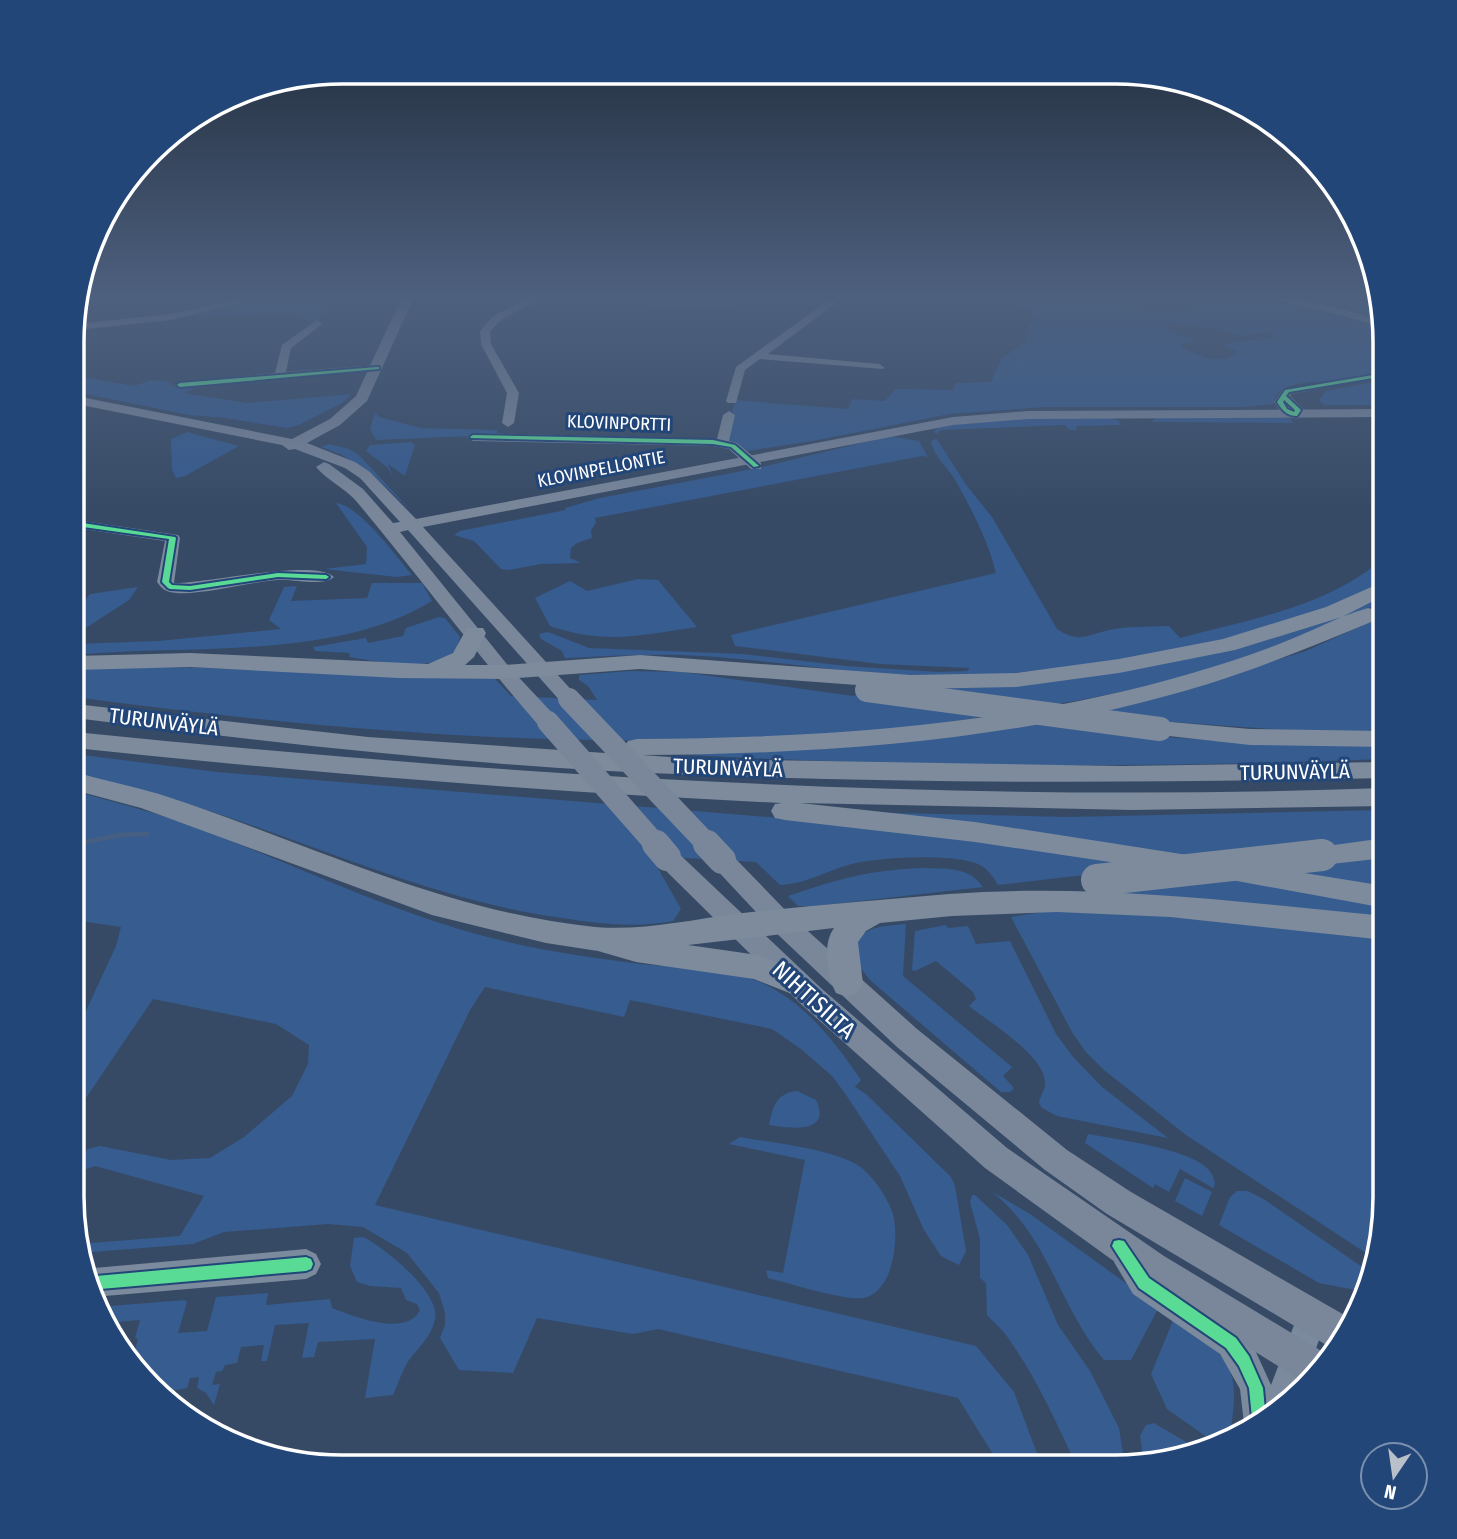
<svg xmlns="http://www.w3.org/2000/svg" width="1457" height="1539" font-family="'Fira Sans Condensed',sans-serif">
  <style>
    .green { fill: #365c90; fill-rule: evenodd }
    .lines { fill: none; stroke-linecap: round; stroke-linejoin: round }
    .stream { stroke: #455e82; stroke-width: 5 }
    .minor { fill: #7b8a9c; fill-rule: evenodd }
    .major { fill: #7a879b; fill-rule: evenodd }
    .highway { fill: #7d8b9c; fill-rule: evenodd }
    .major-bridge-far1 { stroke: #7a879b; stroke-width: 22 }
    .major-bridge { stroke: #7a879b; stroke-width: 28 }
    .highway-bridge-far1 { stroke: #7d8b9c; stroke-width: 24 }
    .highway-bridge { stroke: #7d8b9c; stroke-width: 32 }
    .cycleway-casing { stroke: #234679; stroke-width: 4 }
    .cycleway { fill: #5adb95; fill-rule: evenodd }
    .labels { text-anchor: middle; stroke-width: 6; stroke-linejoin: round; paint-order: stroke }
    .far-street-label { font-size: 18px; fill: #fff; stroke: #234679 }
    .street-label { font-size: 21px; fill: #fff; stroke: #234679 }
    .near-street-label { font-size: 24px; fill: #fff; stroke: #234679 }
    .rim { fill: none; stroke: #fff; stroke-width: 3.5 }
  </style>
  <rect width="100%" height="100%" fill="#374a65"/>
  <path class="green" d="M 336,297 C 321,321 319,331 292,313 L 180,317 L 264,298 Z
    M 657,297 L 727,297 L 740,310 L 651,308 Z
    M 1207,297 C 1270,297 1324,309 1385,327 L 1385,371 C 1372,374 1360,378 1347,380 C 1328,383 1275,377 1274,404 L 1245,407 L 1045,407 L 950,414 L 813,441 L 747,451 L 725,440 L 735,400 L 848,409 L 852,399 L 885,401 L 895,389 L 953,390 L 956,383 L 991,382 L 1001,359 L 1027,341 L 1028,325 L 1034,321 L 1033,313 L 1010,300 L 1139,306 L 1175,314 ZM 1167,323 L 1219,329 L 1243,336 L 1268,332 L 1277,337 L 1232,342 L 1223,346 L 1237,352 C 1222,367 1200,355 1184,349 L 1181,344 L 1193,343 L 1192,339 L 1168,330 Z
    M 1357,297 L 1379,297 L 1384,322 L 1342,309 L 1352,304 L 1369,307 L 1358,302 Z
    M 76,376 L 134,386 L 152,380 L 170,382 L 172,386 L 182,388 L 201,385 L 184,393 L 248,403 L 351,394 L 344,402 L 299,425 L 287,428 L 225,418 L 189,415 L 76,392 Z
    M 1385,380 L 1385,405 L 1324,405 L 1319,400 L 1326,391 Z
    M 375,412 L 379,417 L 421,428 L 497,430 L 497,435 L 376,440 L 370,429 Z
    M 1275,416 L 1291,419 L 1293,423 L 1151,422 L 1158,417 Z
    M 1105,417 L 1118,420 L 1121,425 L 1076,426 L 1077,430 L 1070,430 L 1065,425 L 940,430 L 938,434 L 933,432 L 941,426 L 1016,419 Z
    M 187,432 L 239,446 L 185,476 L 176,478 L 172,469 L 171,439 Z
    M 890,436 L 919,441 L 928,457 L 922,456 L 595,518 L 596,523 L 591,530 L 592,538 L 577,543 L 571,548 L 570,558 L 581,563 L 541,564 L 509,570 L 501,569 L 474,541 L 454,535 L 460,531 L 566,510 L 565,508 L 600,498 L 758,468 Z
    M 936,438 L 967,486 L 992,517 L 1057,629 C 1080,644 1086,635 1109,630 C 1127,626 1150,627 1169,626 L 1180,638 C 1251,619 1328,607 1385,557 L 1385,580 C 1284,639 1150,659 1034,671 C 1001,674 967,679 934,678 C 856,674 780,661 702,656 C 656,653 611,656 565,658 L 562,651 L 541,639 L 539,634 L 548,632 L 589,648 L 742,654 L 846,666 L 938,672 L 967,671 L 970,668 L 880,664 L 735,646 L 731,635 L 996,573 C 988,540 971,508 954,478 C 946,465 935,458 931,442 Z
    M 411,442 L 415,445 L 405,476 L 388,464 L 393,476 L 387,467 L 366,451 L 370,445 Z
    M 329,444 L 349,449 L 359,455 L 411,511 L 370,472 L 342,455 L 321,447 Z
    M 336,503 C 359,505 397,557 412,575 L 397,577 L 324,569 L 366,564 L 367,547 Z
    M 638,579 L 658,580 L 697,627 C 641,635 605,645 550,626 L 535,598 L 570,581 L 587,591 Z
    M 372,583 L 422,583 L 432,601 C 335,661 185,644 75,655 L 75,644 L 158,641 L 281,629 L 269,620 L 284,587 L 297,586 L 291,601 L 367,598 Z
    M 138,587 L 129,600 L 75,635 L 75,614 L 90,594 Z
    M 1385,593 L 1385,599 C 1276,661 1138,692 1015,711 C 980,717 945,723 909,728 C 849,735 789,737 729,739 C 510,746 291,726 75,697 L 75,668 C 215,663 355,678 495,679 L 511,696 L 597,700 L 588,686 L 579,680 L 579,675 L 630,671 L 682,672 L 853,696 L 882,684 L 1139,669 Z
    M 1385,615 L 1385,732 L 1288,730 L 1173,722 L 1149,736 L 1256,743 L 1385,745 L 1385,759 C 1148,768 910,768 674,754 L 890,741 L 1257,666 L 1306,651 Z
    M 439,617 L 445,618 L 460,637 C 455,679 377,661 349,657 L 350,653 L 315,651 L 313,647 L 366,638 L 368,643 L 403,636 L 406,628 Z
    M 75,754 L 217,772 L 840,823 L 1067,853 L 1385,905 L 1385,919 L 1116,895 L 1084,875 L 998,885 C 994,878 988,869 980,865 C 956,853 879,857 852,864 C 828,870 806,884 780,885 L 756,862 L 651,856 L 681,909 L 673,921 C 636,928 600,924 562,918 C 438,901 326,849 207,810 C 164,796 119,785 74,773 Z
    M 74,791 C 120,804 167,815 211,833 C 309,871 402,917 504,941 C 549,952 595,958 640,964 C 680,968 724,966 760,982 C 805,1002 834,1041 861,1080 L 855,1087 L 866,1094 L 951,1177 L 955,1186 L 966,1251 L 959,1265 L 941,1256 L 924,1230 L 900,1176 L 844,1092 L 832,1076 L 801,1049 L 772,1029 L 630,1000 L 624,1017 L 485,987 L 470,1010 L 375,1205 L 976,1346 L 1014,1392 L 1042,1467 L 1001,1467 L 958,1398 L 658,1329 L 633,1334 L 537,1318 L 513,1373 L 459,1370 L 440,1338 L 445,1325 L 445,1313 L 439,1293 L 407,1253 L 363,1227 L 328,1224 L 224,1232 L 193,1244 L 80,1253 L 78,1244 L 180,1236 L 204,1196 L 95,1166 L 84,1170 L 72,1195 L 74,1162 L 88,1149 L 100,1146 L 171,1160 L 210,1158 L 244,1137 L 292,1096 L 308,1064 L 309,1045 L 276,1024 L 153,999 L 73,1117 L 73,1039 L 116,946 L 121,927 L 74,920 Z
    M 1385,810 L 1385,841 L 1338,862 L 1385,858 L 1385,892 L 854,812 L 1068,817 Z
    M 927,868 C 949,869 969,867 983,887 L 816,906 L 798,906 L 788,896 C 838,879 873,869 927,868 Z
    M 1067,908 L 1385,935 L 1385,1214 L 1372,1257 L 1186,1135 L 1104,1070 L 1085,1051 L 1072,1032 L 1011,917 Z
    M 906,924 L 903,976 L 1012,1067 L 1003,1076 L 1014,1088 L 1010,1092 L 1001,1092 L 871,981 L 857,964 L 854,944 C 867,925 885,926 906,924 Z
    M 946,925 L 948,928 L 968,926 L 976,944 L 1010,941 L 1056,1034 L 1073,1057 L 1102,1087 L 1168,1138 L 1057,1116 L 1042,1108 L 1039,1103 C 1040,1096 1046,1089 1045,1082 C 1044,1055 989,1022 969,1006 L 976,999 L 973,992 L 936,961 L 915,971 L 912,970 L 915,931 Z
    M 797,1091 L 816,1100 C 833,1135 787,1128 769,1125 C 773,1107 776,1093 797,1091 Z
    M 1088,1134 C 1115,1139 1190,1149 1208,1169 C 1212,1173 1214,1178 1215,1184 L 1213,1188 L 1180,1169 L 1169,1192 L 1155,1184 L 1153,1188 L 1085,1143 Z
    M 740,1137 C 773,1143 833,1149 859,1166 C 873,1176 888,1198 893,1214 C 899,1239 894,1292 863,1298 C 844,1301 789,1283 768,1278 L 766,1270 L 783,1273 L 805,1160 L 729,1144 Z
    M 1185,1178 L 1212,1192 L 1202,1216 L 1175,1201 Z
    M 991,1191 L 1030,1214 L 1159,1307 L 1131,1360 L 1104,1360 C 1058,1306 1050,1237 991,1191 Z
    M 1237,1191 L 1248,1191 L 1265,1200 L 1368,1271 L 1361,1291 L 1319,1283 L 1219,1225 L 1230,1197 Z
    M 972,1195 L 975,1195 L 1007,1225 L 1028,1255 L 1058,1325 L 1090,1371 L 1119,1428 L 1125,1467 L 1077,1467 C 1056,1421 1035,1375 1006,1335 C 1000,1327 993,1322 987,1315 L 986,1283 L 980,1278 L 980,1239 L 970,1202 Z
    M 363,1237 C 384,1247 441,1293 435,1319 C 432,1336 419,1347 409,1360 C 402,1371 398,1384 393,1395 L 365,1398 L 375,1339 L 318,1342 L 314,1357 L 302,1358 L 309,1323 L 275,1325 L 267,1361 L 261,1361 L 264,1345 L 241,1347 L 237,1363 L 225,1365 L 222,1371 L 216,1372 L 212,1385 L 220,1384 L 214,1405 L 206,1393 L 197,1388 L 199,1377 L 190,1378 L 187,1388 L 165,1392 L 132,1361 L 138,1339 L 135,1338 L 140,1320 L 105,1323 L 97,1307 L 185,1300 L 187,1302 L 178,1333 L 207,1331 L 216,1297 L 268,1293 L 266,1305 L 330,1299 L 332,1308 C 353,1316 407,1338 420,1310 L 417,1304 L 406,1300 L 401,1288 L 370,1286 L 357,1282 L 350,1266 L 354,1238 Z
    M 1174,1318 C 1232,1360 1242,1365 1229,1440 L 1218,1445 L 1167,1409 L 1151,1374 Z
    M 1154,1423 L 1203,1452 L 1144,1464 L 1140,1436 L 1146,1425 Z"/>
  <g class="lines">
    <path class="stream" d="M 74,844 L 120,835 L 147,834"/>
    <path class="minor" d="M 248,297 L 266,297 L 170,320 L 77,330 L 77,324 L 170,314 Z
      M 531,297 L 543,297 L 501,320 L 490,331 L 491,344 L 519,393 L 514,423 L 508,427 L 502,423 L 507,393 L 481,344 L 480,331 L 493,316 Z
      M 833,297 L 844,297 L 768,354 L 879,364 L 884,367 L 883,369 L 760,359 L 745,370 L 736,403 L 728,403 L 726,401 L 736,367 Z
      M 1263,297 C 1304,297 1345,310 1384,321 L 1385,328 L 1341,315 Z
      M 317,320 L 322,323 L 321,325 L 291,348 L 286,372 L 377,365 L 381,366 L 381,370 L 180,388 L 174,385 L 180,382 L 275,373 L 282,345 Z
      M 1385,371 L 1385,377 L 1291,394 L 1290,396 L 1304,410 L 1299,418 C 1287,420 1280,411 1274,402 L 1283,389 Z
      M 729,411 L 735,415 L 729,441 L 737,443 L 761,463 L 761,469 L 751,469 L 729,449 L 713,446 L 473,441 L 467,437 L 473,433 L 717,439 L 723,415 Z
      M 76,520 L 178,535 L 180,538 L 174,583 C 206,584 314,558 334,577 C 323,587 295,579 280,580 C 255,580 183,601 165,590 C 162,589 159,584 157,582 L 165,541 L 76,528 Z
      M 1129,1248 L 1139,1252 L 1155,1272 L 1242,1332 L 1255,1350 L 1271,1385 L 1301,1307 L 1312,1303 L 1323,1307 L 1327,1318 L 1305,1379 L 1266,1422 L 1245,1432 L 1240,1389 L 1220,1354 L 1133,1294 L 1114,1262 L 1119,1252 Z
      M 306,1249 L 316,1254 L 321,1264 L 316,1274 L 306,1279 L 93,1297 L 83,1269 Z"/>
    <path class="major" d="M 402,297 L 414,297 L 367,401 L 340,425 L 307,443 L 355,462 L 370,472 L 416,519 L 953,417 L 1028,411 L 1385,409 L 1385,417 L 1028,419 L 953,425 L 423,527 L 576,695 L 580,699 L 576,703 L 562,703 L 408,530 L 400,532 L 510,668 L 556,717 L 559,722 L 556,727 L 540,727 C 476,654 419,576 357,502 C 345,488 328,481 316,467 L 324,462 L 329,464 L 363,489 L 393,523 L 400,522 L 360,478 L 345,468 L 295,449 L 289,450 L 282,445 L 76,404 L 76,396 L 292,439 L 330,419 L 356,396 Z
      M 667,848 L 676,851 L 822,989 L 1007,1148 L 1164,1256 L 1328,1355 L 1302,1381 L 1140,1280 L 985,1168 L 802,1005 L 658,863 L 655,857 L 658,851 Z
      M 722,851 L 731,854 L 790,915 L 917,1029 L 1067,1150 L 1131,1192 L 1353,1320 L 1349,1332 L 1333,1349 L 1107,1214 L 1045,1170 L 897,1047 L 772,929 L 713,866 L 710,860 L 713,854 Z"/>
    <path class="highway" d="M 1385,581 L 1385,595 L 1342,617 L 1235,650 L 1119,673 L 1016,687 L 911,689 L 640,669 L 503,679 L 398,678 L 190,667 L 75,670 L 75,656 L 190,653 L 428,664 L 453,653 L 467,628 L 483,628 L 486,633 L 474,657 L 465,665 L 503,665 L 640,655 L 911,675 L 1016,673 L 1119,659 L 1223,639 L 1326,607 Z
      M 1368,608 L 1376,610 L 1379,615 L 1376,620 C 1320,643 1265,666 1208,684 C 1026,740 832,754 642,755 L 697,759 L 1122,766 L 1385,762 L 1385,778 C 1156,783 927,784 699,775 C 490,768 282,744 75,718 L 75,704 L 368,737 L 635,755 L 628,753 L 624,747 L 628,741 L 637,739 C 822,738 1010,726 1189,674 C 1219,665 1250,656 1279,644 C 1309,633 1338,616 1368,608 Z
      M 1160,721 L 1250,729 L 1385,731 L 1385,747 L 1250,745 L 1151,734 L 1147,729 L 1151,724 Z
      M 75,732 C 510,776 948,804 1385,788 L 1385,806 L 1132,810 L 800,803 L 975,822 L 1194,856 L 1198,863 L 1194,870 L 1184,873 L 975,842 L 785,820 L 775,818 L 771,811 L 775,804 L 782,803 C 546,792 310,773 75,748 Z
      M 74,772 C 103,780 131,786 159,794 C 303,840 442,912 595,927 C 641,931 690,920 735,914 C 806,906 878,900 949,894 C 1095,883 1240,902 1385,916 L 1385,940 L 1170,917 L 1057,912 L 952,916 L 880,923 L 866,931 L 858,942 L 863,984 L 858,993 L 847,997 L 836,993 C 827,976 822,944 834,928 L 688,945 L 758,955 L 803,972 L 808,981 L 803,990 L 792,994 L 754,979 L 636,962 L 598,951 L 546,943 L 432,915 L 141,808 L 74,790 Z
      M 1385,838 L 1385,858 L 1322,865 L 1312,862 L 1308,855 L 1312,848 Z
      M 1236,862 L 1385,886 L 1385,908 L 1226,879 L 1221,872 L 1226,865 Z"/>
    <path class="major-bridge-far1" d="M 569,699 L 709,846
      M 548,722 L 657,846"/>
    <path class="major-bridge" d="M 656,844 L 667,857
      M 707,844 L 722,860"/>
    <path class="highway-bridge-far1" d="M 867,690 L 1160,729"/>
    <path class="highway-bridge" d="M 1097,880 L 1322,855"/>
    <g class="cycleway-casing">
      <path id="cycleway" d="M 377,367 L 379,367 L 379,369 L 180,387 L 177,385 L 180,383 Z
        M 1385,373 L 1385,376 L 1289,392 L 1286,396 L 1301,410 L 1297,416 C 1287,416 1282,410 1277,402 L 1285,390 ZM 1284,400 L 1295,410 L 1294,412 L 1287,409 L 1283,402 Z
        M 473,435 L 713,440 L 735,445 L 759,466 L 754,467 L 731,447 L 713,444 L 471,438 L 470,437 Z
        M 76,522 L 175,537 L 176,538 L 169,582 L 172,585 L 190,586 L 278,573 L 326,575 L 329,577 L 326,579 L 278,577 L 190,590 L 170,589 L 168,588 L 162,582 L 169,539 L 76,526 Z
        M 1119,1240 L 1124,1241 L 1149,1278 L 1236,1338 L 1249,1356 L 1263,1388 L 1266,1422 L 1253,1428 L 1249,1388 L 1239,1366 L 1226,1348 L 1139,1288 L 1112,1246 L 1114,1241 Z
        M 306,1257 L 311,1259 L 313,1264 L 311,1269 L 306,1271 L 89,1290 L 85,1277 Z"/>
    </g>
    <use href="#cycleway" class="cycleway"/>
  </g>
  <linearGradient id="sky" x2="0" y2="1"><stop stop-color="#1e2938"/><stop offset="0.58" stop-color="#4d607e"/><stop offset="1" stop-color="#4d607e" stop-opacity="0"/></linearGradient>
  <rect width="1457" height="512" fill="url(#sky)"/>
  <g class="labels">
    <g class="far-street-label">
      <text transform="translate(619 423) rotate(2)" y="6">KLOVINPORTTI</text>
      <text transform="translate(601 469) rotate(-11)" y="6">KLOVINPELLONTIE</text>
    </g>
    <g class="street-label">
      <text transform="translate(164 722) rotate(7)" y="7">TURUNVÄYLÄ</text>
      <text transform="translate(728 768) rotate(2)" y="7">TURUNVÄYLÄ</text>
      <text transform="translate(1295 772) rotate(-1)" y="7">TURUNVÄYLÄ</text>
    </g>
    <g class="near-street-label">
      <text transform="translate(814 1000) rotate(42)" y="8">NIHTISILTA</text>
    </g>
  </g>
  <path d="M0 0H1457V1539H0ZM342 84H1115A258 258 0 0 1 1373 342V1197A258 258 0 0 1 1115 1455H342A258 258 0 0 1 84 1197V342A258 258 0 0 1 342 84Z" fill="#234679" fill-rule="evenodd"/>
  <path class="rim" d="M342 84H1115A258 258 0 0 1 1373 342V1197A258 258 0 0 1 1115 1455H342A258 258 0 0 1 84 1197V342A258 258 0 0 1 342 84Z"/>
  <g transform="translate(1394 1476) rotate(193)"><circle r="33" fill="#234679" stroke="#7b90af" stroke-width="2"/>
  <path d="M0-5L12 26L0 18L-12 26Z" fill="#b9c0c9"/>
  <text y="-10" font-size="19" font-weight="bold" text-anchor="middle" fill="#ffffff">N</text>
  </g>
</svg>
